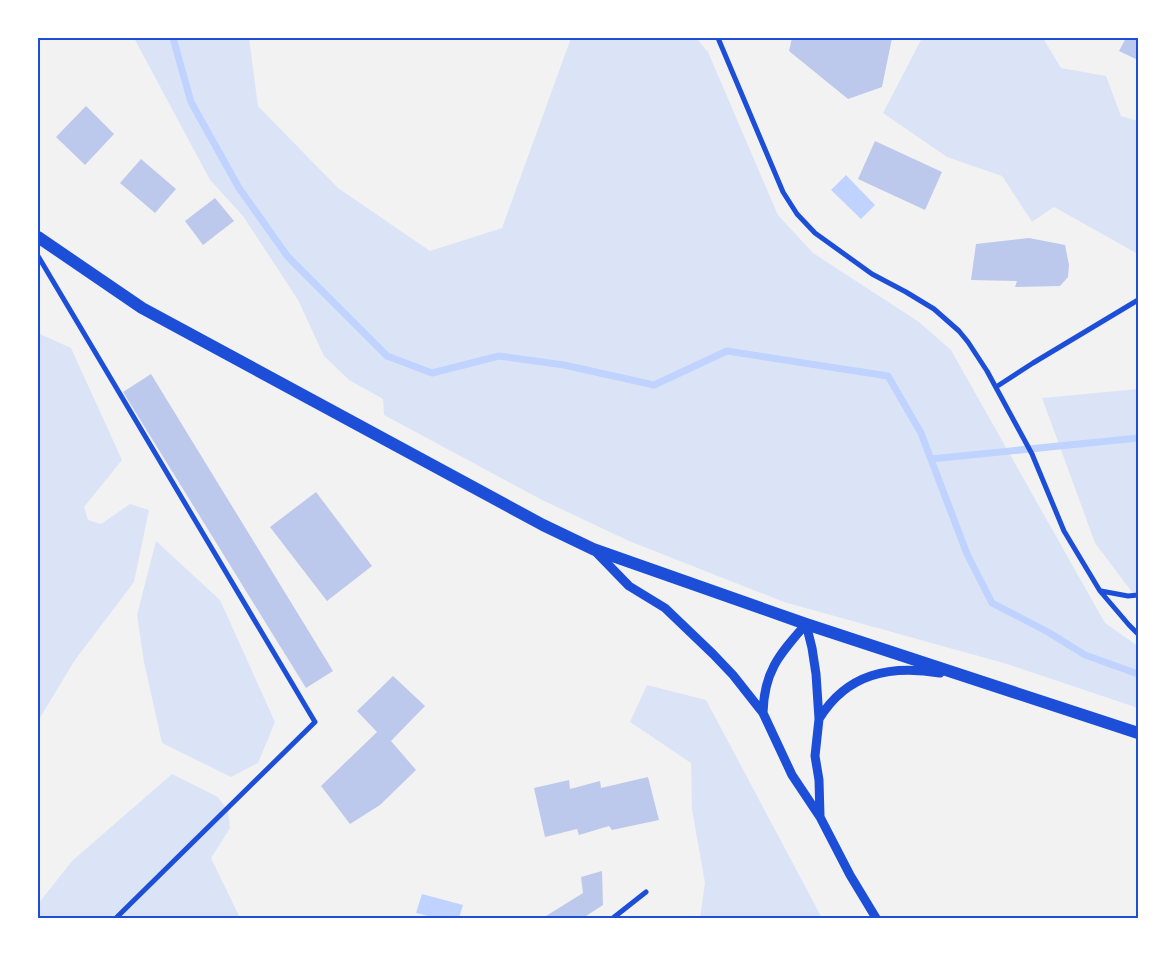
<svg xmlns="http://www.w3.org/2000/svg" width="1176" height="956" font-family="Arial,sans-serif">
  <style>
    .green { fill: #dbe4f7 }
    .water { fill: #bfd3fe }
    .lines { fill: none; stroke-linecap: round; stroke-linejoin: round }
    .stream { stroke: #bfd3fe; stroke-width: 7 }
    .building { fill: #bdc9ec }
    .minor { stroke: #1d4ed8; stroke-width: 5 }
    .tertiary { stroke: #1d4ed8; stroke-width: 9 }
    .primary { stroke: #1d4ed8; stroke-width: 12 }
    .neatline { fill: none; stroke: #1d4ed8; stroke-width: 2 }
  </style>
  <rect width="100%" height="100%" fill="#f2f2f2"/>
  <path class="green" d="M 134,38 L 249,38 L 258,106 L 338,188 L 430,251 L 502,228 L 571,38 L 696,38 L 708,52 L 778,215 L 813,253 L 919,322 L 951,350 L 1105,623 L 1138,646 L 1138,708 L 1007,664 L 784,602 L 629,541 L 542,500 L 384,415 L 383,399 L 349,380 L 324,356 L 298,300 L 243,216 L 210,180 Z
    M 922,38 L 1043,38 L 1061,68 L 1106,76 L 1121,116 L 1138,121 L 1138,254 L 1054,207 L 1032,222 L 1002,176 L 947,157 L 883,113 Z
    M 38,333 L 71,348 L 122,460 L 84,507 L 88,520 L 101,524 L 130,504 L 149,510 L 134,582 L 75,660 L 38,721 Z
    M 1138,389 L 1138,600 L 1095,543 L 1042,398 Z
    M 156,541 L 220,600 L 275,722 L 258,763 L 231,777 L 162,743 L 144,662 L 137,615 Z
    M 647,685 L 706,700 L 822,918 L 700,918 L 705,883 L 692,810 L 691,763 L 630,722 Z
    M 172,774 L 218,797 L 228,811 L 230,828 L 211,858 L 240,918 L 38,918 L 38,904 L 72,861 Z"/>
  <path class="water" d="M 846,175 L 875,205 L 861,219 L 831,190 Z
    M 422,894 L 463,905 L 459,918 L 436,918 L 416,913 Z"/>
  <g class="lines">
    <path class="stream" d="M 173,38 L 191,102 L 239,188 L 288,257 L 387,356 L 432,373 L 499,356 L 564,365 L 654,385 L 727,351 L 888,376 L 921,433 L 967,554 L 992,603 L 1048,632 L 1085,655 L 1138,674
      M 931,459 L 1138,438"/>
  </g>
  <path class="building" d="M 792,38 L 892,38 L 882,87 L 848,99 L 789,51 Z
    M 1126,38 L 1138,38 L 1138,60 L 1119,51 Z
    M 86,106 L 114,134 L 85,165 L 56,137 Z
    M 875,141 L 942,172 L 925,210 L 858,179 Z
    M 141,159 L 176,189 L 155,213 L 120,183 Z
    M 215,198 L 234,221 L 203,245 L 185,221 Z
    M 1029,238 L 1065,245 L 1069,265 L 1068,277 L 1060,286 L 1015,287 L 1017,281 L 971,280 L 976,244 Z
    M 151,374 L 333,671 L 306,688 L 123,392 Z
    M 316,492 L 372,566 L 327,601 L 270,527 Z
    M 393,676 L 425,706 L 391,741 L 416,770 L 380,805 L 350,824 L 321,786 L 377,732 L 357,711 Z
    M 648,777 L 659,820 L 612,830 L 609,826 L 579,835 L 577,829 L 545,837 L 534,788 L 569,780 L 570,789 L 600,781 L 601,788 Z
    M 602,871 L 603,905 L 583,918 L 548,918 L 546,916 L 583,893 L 581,877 Z"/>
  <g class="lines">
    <path class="minor" d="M 718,38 L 783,192 L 797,214 L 815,233 L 872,274 L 906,292 L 934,309 L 959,331 L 968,342 L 987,371 L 1032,454 L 1064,531 L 1100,591 L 1129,625 L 1138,634
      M 38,256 L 315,722 L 116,918
      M 996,387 L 1033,363 L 1138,300
      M 1101,591 L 1128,596 L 1138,595
      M 613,918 L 646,892"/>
    <path class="tertiary" d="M 595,551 L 629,586 L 665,608 L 713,654 L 733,675 L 763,713 L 792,775 L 820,817 L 850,875 L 876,918
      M 806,624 L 812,648 L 816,674 L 819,719 L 815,756 L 819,780 L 820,816
      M 763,713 C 764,671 779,655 806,624
      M 819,719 C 847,673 890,665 940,673"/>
    <path class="primary" d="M 38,237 L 142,308 L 543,525 L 593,549 L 806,624 L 1138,733"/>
  </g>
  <rect width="1176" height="956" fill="none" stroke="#ffffff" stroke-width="78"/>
  <rect x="39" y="39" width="1098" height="878" class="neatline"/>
</svg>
